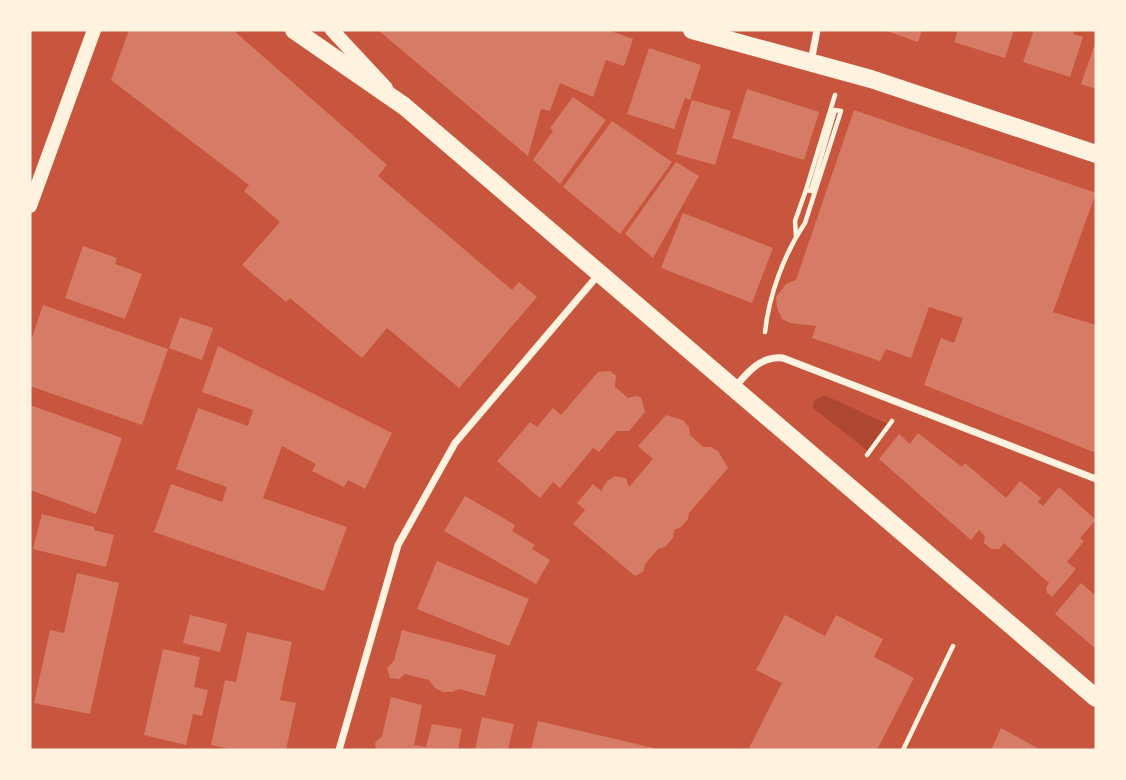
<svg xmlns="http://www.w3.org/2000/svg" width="1126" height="780" font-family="'Work Sans',sans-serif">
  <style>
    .green { fill: #ae4732 }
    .building { fill: #d67c66 }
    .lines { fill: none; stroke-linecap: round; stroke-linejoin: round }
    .path { stroke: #fff3e0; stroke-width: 4.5 }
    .minor { stroke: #fff3e0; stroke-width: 7 }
    .secondary { stroke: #fff3e0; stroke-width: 14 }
    .primary { stroke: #fff3e0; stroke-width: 18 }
  </style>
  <rect width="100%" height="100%" fill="#c8553d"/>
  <path class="green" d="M 824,395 L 890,425 L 868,451 L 813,408 L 814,401 Z"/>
  <path class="building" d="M 129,30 L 233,30 L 387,165 L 378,176 L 512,290 L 519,282 L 537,297 L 459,388 L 387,328 L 362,358 L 290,298 L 286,302 L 242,265 L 280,222 L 244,191 L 249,185 L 111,80 Z
    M 378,30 L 608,30 L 633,39 L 624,66 L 606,60 L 593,97 L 560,83 L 550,111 L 541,109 L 528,156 Z
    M 884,30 L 922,30 L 918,42 Z
    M 958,30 L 1014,30 L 1005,58 L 954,42 Z
    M 1034,30 L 1075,30 L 1073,34 L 1083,37 L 1070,77 L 1023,62 Z
    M 1096,41 L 1096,89 L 1081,84 Z
    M 649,48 L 701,65 L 690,100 L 685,98 L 674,129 L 627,114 Z
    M 747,89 L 819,112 L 804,160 L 732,138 Z
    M 573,97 L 606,120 L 560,184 L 533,160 L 553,131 L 550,128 Z
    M 692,100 L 731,111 L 715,165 L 676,154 Z
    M 854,110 L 1096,193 L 1053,312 L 1096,325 L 1096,453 L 924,385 L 941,338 L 954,343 L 963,318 L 929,307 L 911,358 L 886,349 L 880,361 L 812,338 L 816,326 L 790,323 L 782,319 L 777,308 L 776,297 L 786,284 L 796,280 Z
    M 612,121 L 672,162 L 620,234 L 563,187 Z
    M 676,162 L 699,176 L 653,258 L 625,234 Z
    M 683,213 L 773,248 L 752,303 L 661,268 Z
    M 83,246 L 117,258 L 115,264 L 142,274 L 125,319 L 65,298 Z
    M 43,305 L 168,349 L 142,425 L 30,386 L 30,343 Z
    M 180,317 L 213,328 L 202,360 L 169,348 Z
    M 218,346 L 392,433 L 365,489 L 348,480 L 344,487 L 312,471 L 316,464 L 282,446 L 263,498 L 347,527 L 324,591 L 154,532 L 171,484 L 222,502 L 227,487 L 176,469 L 198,408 L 248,426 L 253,410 L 202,392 Z
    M 610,371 L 616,376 L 615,387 L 628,398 L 635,396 L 641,397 L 645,412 L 629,431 L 617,431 L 599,452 L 593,448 L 560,488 L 553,482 L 540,498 L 497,461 L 530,422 L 537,427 L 553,408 L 561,415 L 598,372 Z
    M 30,405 L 122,438 L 96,514 L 30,490 Z
    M 666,415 L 683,420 L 689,427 L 690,435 L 703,447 L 711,447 L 718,451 L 728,468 L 689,513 L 688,519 L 681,527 L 674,530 L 673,538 L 665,547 L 658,549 L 645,564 L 643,572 L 635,576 L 573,524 L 585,510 L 577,503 L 593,484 L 601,491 L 607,481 L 615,476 L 626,478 L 629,487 L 653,459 L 638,446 Z
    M 918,433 L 962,467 L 965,463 L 1006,498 L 1020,481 L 1041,498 L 1038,502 L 1043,506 L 1059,487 L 1096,520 L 1080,538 L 1084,541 L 1067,562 L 1076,569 L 1052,597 L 1047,593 L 1046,587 L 1049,583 L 1004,543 L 999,549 L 991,549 L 984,543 L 985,536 L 979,530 L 971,540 L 879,459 L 899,434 L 910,444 Z
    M 465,496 L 515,525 L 512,531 L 535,545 L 532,549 L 550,560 L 536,584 L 444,531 Z
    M 42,514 L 94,527 L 94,530 L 114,535 L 106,567 L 33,549 Z
    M 437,561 L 529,599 L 509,646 L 417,609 Z
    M 77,573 L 119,583 L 90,714 L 34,703 L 50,630 L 64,633 Z
    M 1081,583 L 1096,596 L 1096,649 L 1055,614 Z
    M 190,615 L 227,624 L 220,652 L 183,643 Z
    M 785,615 L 825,636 L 836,615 L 883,639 L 874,657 L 914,678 L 877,750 L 748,750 L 782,683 L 756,670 Z
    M 402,630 L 496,655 L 485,696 L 459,689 L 452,692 L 443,692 L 435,688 L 429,680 L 405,674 L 399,679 L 390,678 L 387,668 L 394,661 Z
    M 247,632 L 292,642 L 280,700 L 296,703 L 286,750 L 233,750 L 211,745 L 225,680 L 236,682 Z
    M 163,649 L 200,657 L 194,687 L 208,690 L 202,716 L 193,714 L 186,745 L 144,735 Z
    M 391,697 L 422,705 L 414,745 L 426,747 L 432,724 L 462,729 L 458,750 L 376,750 L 375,743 L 382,736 Z
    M 482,717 L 514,724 L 508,750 L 475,750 Z
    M 538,721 L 658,749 L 658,750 L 531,750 Z
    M 1001,728 L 1041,750 L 991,750 Z"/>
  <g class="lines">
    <path class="path" d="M 796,236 L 795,221 L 806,190
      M 765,332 C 769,295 784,254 805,223 L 841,111 L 835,110 L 811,191 L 806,190 L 835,95
      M 867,455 L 892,421
      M 903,750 L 953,646"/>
    <path class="minor" d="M 811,62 L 817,30
      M 735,387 C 748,372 760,356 783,358 L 1096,479
      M 339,750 L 398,545 L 455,443 L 599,274"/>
    <path class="secondary" d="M 332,30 L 386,88
      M 30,206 L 94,30"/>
    <path class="primary" d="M 294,30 L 404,106 L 1096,698
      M 692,30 L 871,79 L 1096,154"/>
  </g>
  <rect width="1126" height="780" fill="none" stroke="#fff3e0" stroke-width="63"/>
</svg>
